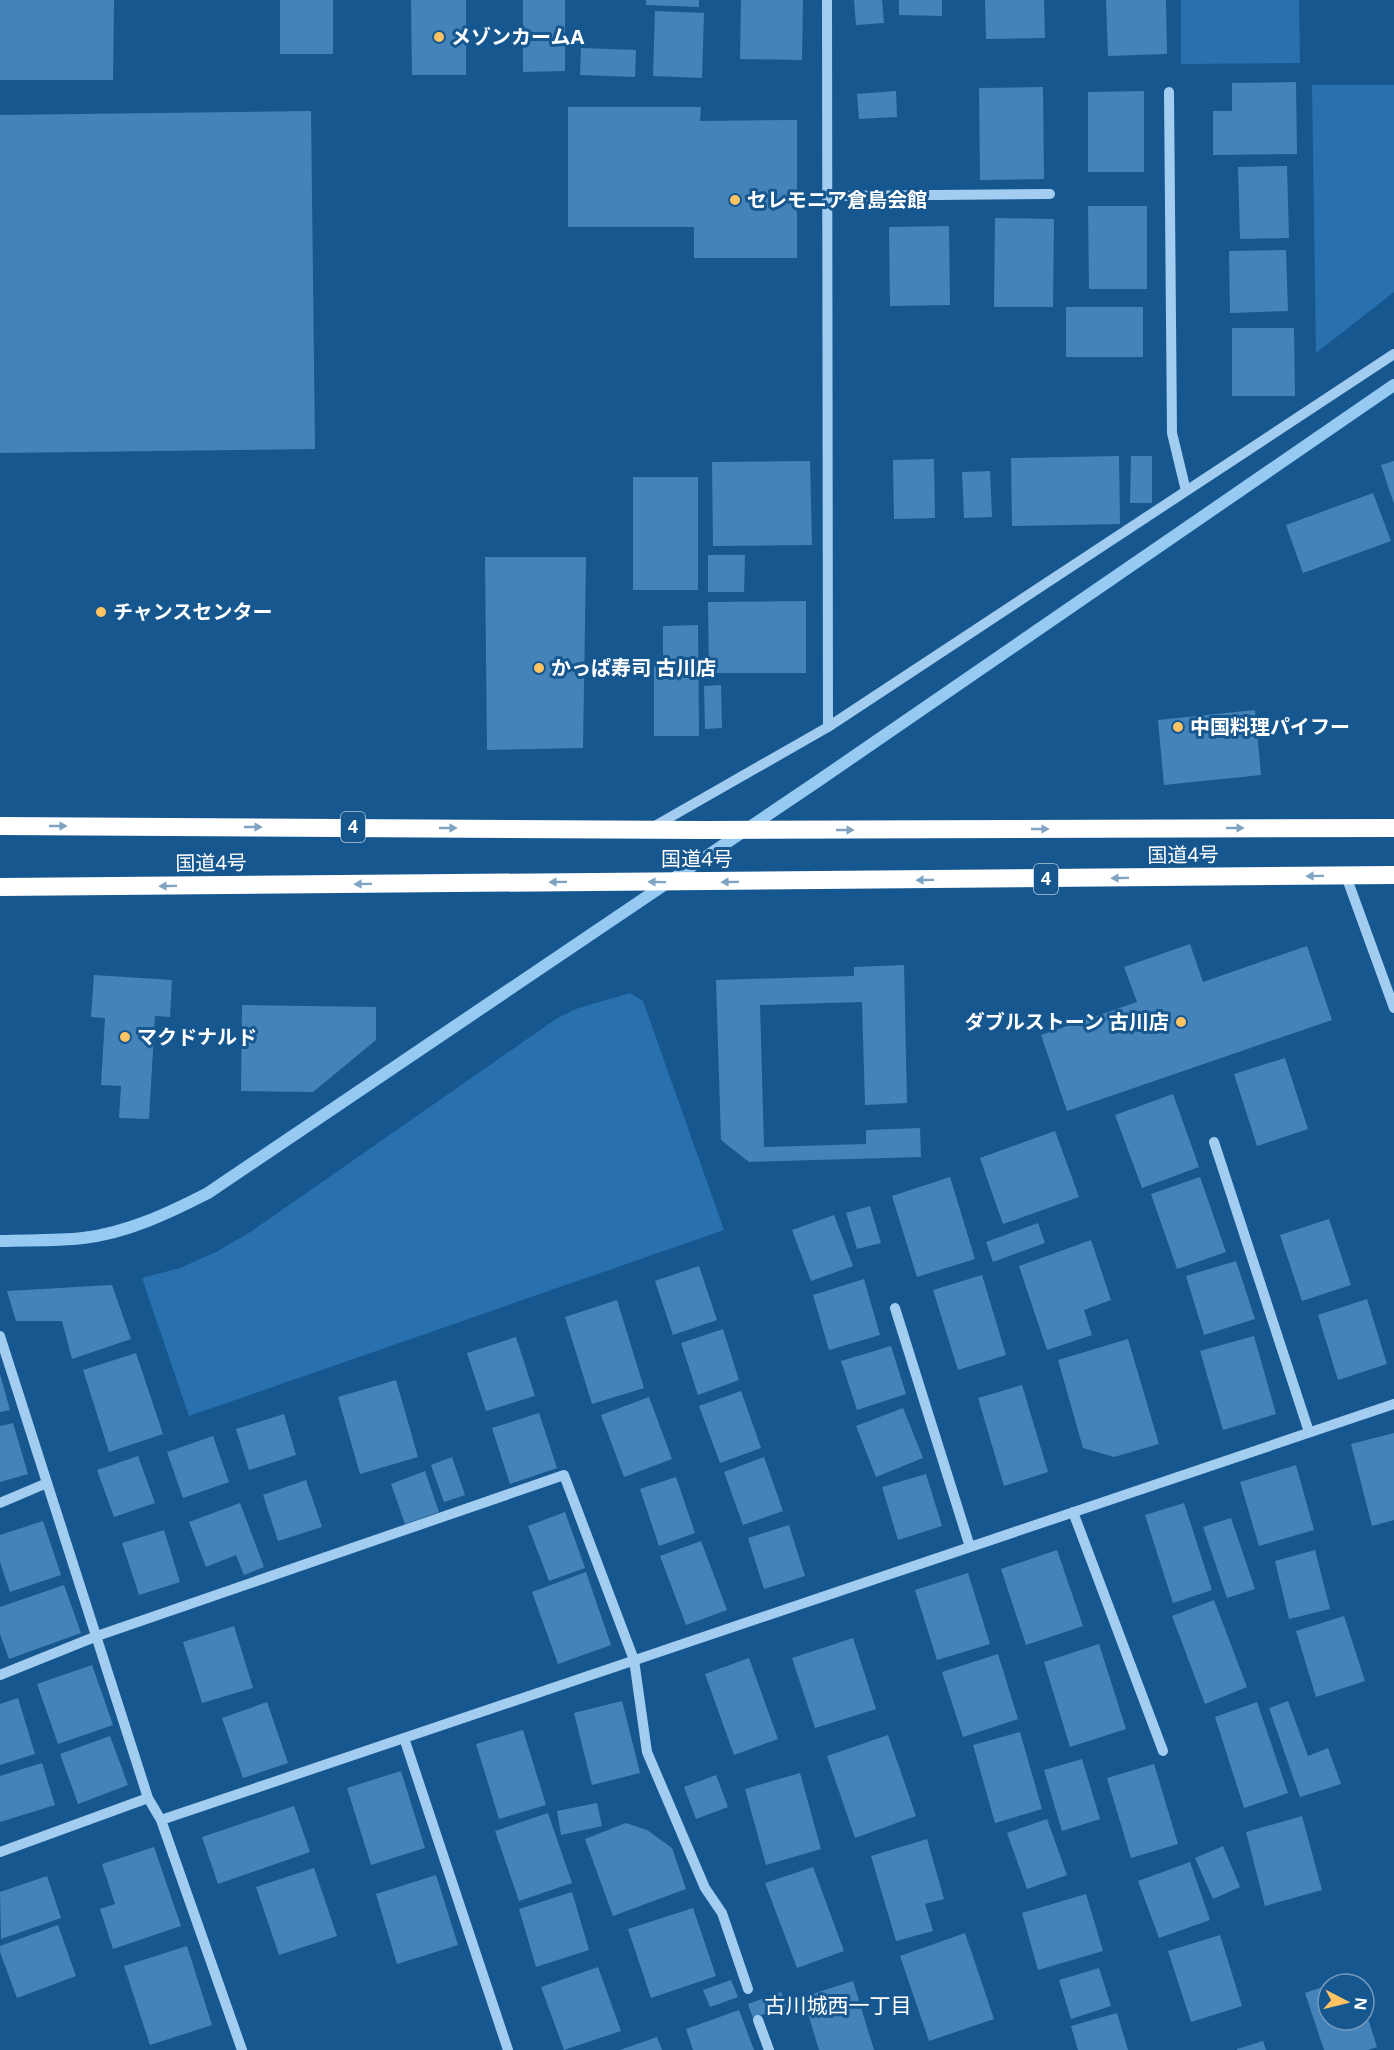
<svg xmlns="http://www.w3.org/2000/svg" width="1394" height="2050" font-family="'Noto Sans','Noto Sans JP',sans-serif">
  <style>
    .green { fill: #2971ae }
    .lines { fill: none; stroke-linecap: round; stroke-linejoin: round }
    .stream { stroke: #96caf2; stroke-width: 12 }
    .building { fill: #4483b9 }
    .minor { stroke: #a3cdf0; stroke-width: 10 }
    .highway { stroke: #fff; stroke-width: 18 }
    .oneway { fill: #7fa3c1 }
    .poi-dot { fill: #ffc362; stroke: #17578f; stroke-width: 2 }
    .labels { text-anchor: middle; stroke-width: 6; stroke-linejoin: round; paint-order: stroke }
    .shield { fill: #17578f; stroke: #b9cddd; stroke-width: 1.5 }
    .shield-label { font-size: 18px; font-weight: bold; fill: #fff }
    .poi-label { font-size: 20px; font-weight: bold; fill: #fff; stroke: #17578f; text-anchor: start }
    .street-label { font-size: 20px; fill: #fff; stroke: #17578f }
    .neighbourhood-label { font-size: 21px; fill: #fff; stroke: #17578f }
  </style>
  <rect width="100%" height="100%" fill="#17578f"/>
  <path class="green" d="M 1181,0 L 1299,0 L 1300,63 L 1181,64 Z
    M 1312,85 L 1394,85 L 1394,292 L 1316,353 Z
    M 630,993 L 643,1001 L 724,1230 L 189,1416 L 142,1278 L 180,1268 L 216,1252 L 252,1231 L 556,1019 L 576,1009 Z"/>
  <g class="lines">
    <path class="stream" d="M 0,1241 C 27,1240 56,1241 83,1238 C 127,1233 169,1213 208,1193 L 818,781 L 1394,385"/>
  </g>
  <path class="building" d="M 0,0 L 114,0 L 113,80 L 0,80 Z
    M 280,0 L 333,0 L 333,54 L 280,54 Z
    M 411,0 L 466,0 L 466,75 L 412,75 Z
    M 523,0 L 565,0 L 565,71 L 523,72 Z
    M 646,0 L 699,0 L 699,7 L 646,5 Z
    M 741,0 L 803,0 L 802,60 L 740,59 Z
    M 854,0 L 882,0 L 884,23 L 856,25 Z
    M 899,0 L 942,0 L 942,16 L 899,15 Z
    M 985,0 L 1044,0 L 1045,38 L 986,39 Z
    M 1106,0 L 1166,0 L 1167,54 L 1108,56 Z
    M 655,11 L 704,13 L 702,78 L 653,76 Z
    M 581,48 L 636,50 L 635,77 L 580,75 Z
    M 1296,82 L 1297,154 L 1213,155 L 1213,111 L 1232,111 L 1232,83 Z
    M 1043,87 L 1044,179 L 980,180 L 979,88 Z
    M 896,91 L 897,117 L 859,119 L 857,94 Z
    M 1144,91 L 1144,172 L 1088,172 L 1088,92 Z
    M 568,107 L 701,107 L 700,121 L 797,120 L 797,258 L 694,258 L 694,227 L 568,227 Z
    M 311,111 L 315,449 L 0,453 L 0,115 Z
    M 1287,166 L 1289,238 L 1240,239 L 1238,167 Z
    M 1088,206 L 1147,206 L 1147,289 L 1089,289 Z
    M 995,218 L 1054,219 L 1053,307 L 994,307 Z
    M 949,226 L 950,305 L 890,306 L 889,227 Z
    M 1286,250 L 1288,311 L 1230,313 L 1229,251 Z
    M 1066,307 L 1143,307 L 1143,357 L 1066,357 Z
    M 1232,328 L 1294,328 L 1295,396 L 1232,396 Z
    M 1119,456 L 1120,524 L 1012,526 L 1011,458 Z
    M 1131,456 L 1152,456 L 1152,503 L 1130,503 Z
    M 934,459 L 935,518 L 894,519 L 893,460 Z
    M 810,461 L 812,545 L 713,546 L 712,462 Z
    M 1394,461 L 1394,504 L 1381,465 Z
    M 990,471 L 992,517 L 964,518 L 962,472 Z
    M 633,477 L 698,477 L 698,590 L 633,590 Z
    M 1373,493 L 1391,541 L 1303,573 L 1286,525 Z
    M 708,555 L 745,555 L 744,592 L 708,592 Z
    M 485,557 L 586,557 L 583,748 L 487,750 Z
    M 806,601 L 806,673 L 709,673 L 708,602 Z
    M 698,625 L 699,736 L 654,736 L 654,667 L 663,663 L 663,626 Z
    M 721,685 L 722,728 L 705,729 L 704,686 Z
    M 1255,710 L 1261,775 L 1164,785 L 1158,720 Z
    M 1190,944 L 1203,982 L 1307,946 L 1332,1020 L 1067,1111 L 1041,1035 L 1137,1002 L 1124,967 Z
    M 904,965 L 907,1103 L 865,1105 L 862,1002 L 760,1005 L 764,1147 L 866,1144 L 866,1130 L 920,1128 L 921,1157 L 749,1162 L 721,1140 L 716,980 L 854,976 L 854,967 Z
    M 94,975 L 172,980 L 170,1017 L 155,1016 L 149,1119 L 119,1118 L 121,1086 L 101,1085 L 105,1018 L 91,1017 Z
    M 242,1005 L 376,1007 L 376,1040 L 313,1092 L 241,1091 Z
    M 1285,1058 L 1308,1129 L 1257,1146 L 1234,1074 Z
    M 1173,1094 L 1199,1167 L 1142,1188 L 1115,1115 Z
    M 1055,1131 L 1079,1197 L 1003,1224 L 980,1158 Z
    M 950,1177 L 975,1259 L 917,1277 L 892,1196 Z
    M 1200,1177 L 1226,1252 L 1177,1269 L 1151,1194 Z
    M 870,1206 L 881,1243 L 857,1249 L 846,1213 Z
    M 834,1215 L 853,1266 L 811,1281 L 792,1230 Z
    M 1329,1219 L 1351,1285 L 1302,1301 L 1280,1235 Z
    M 1038,1223 L 1045,1243 L 993,1262 L 986,1242 Z
    M 1091,1240 L 1111,1300 L 1084,1310 L 1092,1335 L 1047,1350 L 1019,1266 Z
    M 1236,1261 L 1255,1319 L 1204,1335 L 1186,1276 Z
    M 699,1266 L 717,1320 L 673,1335 L 655,1281 Z
    M 982,1275 L 1006,1355 L 958,1370 L 933,1290 Z
    M 864,1279 L 880,1335 L 829,1350 L 813,1295 Z
    M 112,1285 L 131,1339 L 72,1359 L 62,1321 L 16,1321 L 7,1291 Z
    M 1367,1299 L 1387,1364 L 1338,1380 L 1318,1315 Z
    M 617,1300 L 644,1388 L 592,1404 L 565,1317 Z
    M 723,1329 L 739,1380 L 698,1395 L 681,1343 Z
    M 1254,1336 L 1276,1414 L 1223,1430 L 1200,1351 Z
    M 516,1337 L 535,1396 L 486,1411 L 467,1353 Z
    M 1128,1339 L 1159,1444 L 1114,1457 L 1083,1448 L 1058,1360 Z
    M 891,1346 L 906,1394 L 857,1410 L 841,1361 Z
    M 136,1353 L 163,1434 L 109,1452 L 83,1370 Z
    M 0,1374 L 10,1410 L 0,1412 Z
    M 396,1380 L 418,1457 L 360,1474 L 338,1397 Z
    M 1022,1385 L 1048,1472 L 1004,1486 L 978,1398 Z
    M 741,1391 L 761,1448 L 720,1463 L 699,1406 Z
    M 649,1397 L 672,1459 L 624,1477 L 601,1415 Z
    M 903,1408 L 923,1458 L 876,1477 L 856,1426 Z
    M 539,1413 L 557,1468 L 510,1484 L 492,1428 Z
    M 284,1414 L 296,1455 L 249,1470 L 236,1429 Z
    M 13,1423 L 28,1474 L 0,1482 L 0,1426 Z
    M 1394,1433 L 1394,1520 L 1372,1526 L 1351,1444 Z
    M 213,1436 L 229,1482 L 183,1498 L 167,1452 Z
    M 138,1456 L 155,1503 L 114,1517 L 97,1470 Z
    M 452,1457 L 465,1495 L 444,1502 L 431,1465 Z
    M 764,1457 L 783,1511 L 743,1525 L 724,1472 Z
    M 1296,1465 L 1314,1530 L 1259,1546 L 1240,1482 Z
    M 425,1471 L 439,1512 L 405,1524 L 391,1484 Z
    M 926,1474 L 942,1526 L 898,1540 L 882,1487 Z
    M 676,1477 L 695,1533 L 659,1546 L 640,1489 Z
    M 306,1480 L 322,1527 L 278,1541 L 263,1495 Z
    M 240,1503 L 264,1567 L 244,1575 L 236,1555 L 206,1567 L 189,1522 Z
    M 1184,1503 L 1212,1590 L 1173,1603 L 1145,1515 Z
    M 565,1512 L 585,1568 L 549,1581 L 528,1526 Z
    M 1231,1518 L 1255,1589 L 1227,1598 L 1203,1527 Z
    M 43,1521 L 61,1575 L 10,1592 L 0,1562 L 0,1535 Z
    M 789,1525 L 805,1576 L 764,1589 L 748,1538 Z
    M 164,1530 L 180,1582 L 139,1595 L 122,1543 Z
    M 701,1541 L 727,1610 L 686,1625 L 660,1556 Z
    M 1057,1550 L 1083,1626 L 1026,1645 L 1001,1569 Z
    M 1315,1550 L 1330,1609 L 1289,1619 L 1275,1561 Z
    M 586,1572 L 611,1645 L 558,1664 L 532,1592 Z
    M 968,1573 L 990,1644 L 937,1660 L 915,1590 Z
    M 64,1585 L 81,1633 L 9,1659 L 0,1634 L 0,1607 Z
    M 1214,1600 L 1247,1687 L 1205,1704 L 1172,1616 Z
    M 1344,1616 L 1365,1681 L 1316,1697 L 1296,1631 Z
    M 234,1626 L 253,1688 L 202,1703 L 183,1642 Z
    M 853,1638 L 876,1709 L 815,1728 L 792,1658 Z
    M 1099,1644 L 1126,1729 L 1070,1747 L 1044,1662 Z
    M 998,1654 L 1018,1719 L 963,1737 L 942,1672 Z
    M 749,1658 L 778,1739 L 734,1755 L 705,1674 Z
    M 92,1665 L 113,1725 L 58,1744 L 37,1684 Z
    M 18,1698 L 35,1754 L 0,1765 L 0,1704 Z
    M 622,1701 L 640,1773 L 592,1785 L 574,1713 Z
    M 1288,1701 L 1308,1756 L 1328,1748 L 1341,1784 L 1300,1797 L 1269,1708 Z
    M 267,1702 L 288,1763 L 243,1778 L 222,1718 Z
    M 1257,1702 L 1288,1793 L 1244,1808 L 1215,1717 Z
    M 523,1730 L 546,1805 L 499,1819 L 476,1744 Z
    M 1020,1732 L 1042,1809 L 995,1823 L 973,1745 Z
    M 888,1735 L 916,1816 L 855,1838 L 827,1756 Z
    M 110,1736 L 128,1785 L 78,1804 L 60,1754 Z
    M 1082,1759 L 1100,1819 L 1062,1831 L 1044,1770 Z
    M 42,1763 L 55,1805 L 0,1822 L 0,1776 Z
    M 1154,1764 L 1178,1844 L 1131,1858 L 1107,1778 Z
    M 401,1771 L 425,1848 L 371,1865 L 347,1788 Z
    M 800,1773 L 821,1849 L 766,1865 L 745,1789 Z
    M 716,1775 L 728,1807 L 696,1819 L 684,1787 Z
    M 597,1803 L 602,1826 L 561,1835 L 557,1811 Z
    M 294,1806 L 310,1852 L 218,1884 L 202,1837 Z
    M 548,1813 L 572,1883 L 519,1901 L 495,1831 Z
    M 1302,1816 L 1322,1890 L 1265,1906 L 1246,1832 Z
    M 1047,1819 L 1067,1875 L 1027,1889 L 1007,1833 Z
    M 626,1823 L 647,1830 L 672,1848 L 686,1889 L 613,1916 L 585,1839 Z
    M 927,1839 L 944,1899 L 925,1904 L 933,1931 L 896,1941 L 871,1856 Z
    M 1223,1846 L 1240,1887 L 1213,1899 L 1195,1858 Z
    M 154,1847 L 181,1926 L 113,1949 L 100,1909 L 115,1904 L 102,1864 Z
    M 1190,1862 L 1210,1920 L 1159,1938 L 1138,1881 Z
    M 813,1867 L 844,1951 L 797,1968 L 765,1883 Z
    M 314,1868 L 337,1936 L 279,1955 L 256,1887 Z
    M 436,1875 L 458,1945 L 397,1964 L 376,1894 Z
    M 47,1876 L 61,1918 L 1,1939 L 0,1892 Z
    M 572,1892 L 589,1950 L 536,1967 L 519,1909 Z
    M 1086,1894 L 1103,1951 L 1038,1970 L 1022,1913 Z
    M 693,1908 L 716,1976 L 651,1998 L 628,1929 Z
    M 58,1925 L 76,1976 L 17,1998 L 0,1952 L 0,1946 Z
    M 965,1933 L 994,2019 L 929,2041 L 900,1956 Z
    M 1220,1935 L 1242,2006 L 1191,2022 L 1168,1951 Z
    M 187,1946 L 212,2025 L 150,2045 L 124,1966 Z
    M 598,1967 L 621,2031 L 564,2050 L 541,1987 Z
    M 1099,1968 L 1111,2006 L 1071,2019 L 1059,1980 Z
    M 1354,1977 L 1357,1984 L 1334,1984 Z
    M 731,1980 L 738,1997 L 710,2007 L 703,1990 Z
    M 853,1981 L 874,2050 L 819,2050 L 803,1997 Z
    M 1328,1985 L 1328,2020 L 1364,2020 L 1365,2009 L 1377,2047 L 1368,2050 L 1324,2050 L 1305,1993 Z
    M 781,1992 L 787,2006 L 753,2018 L 748,2004 Z
    M 739,2010 L 754,2050 L 693,2050 L 686,2029 Z
    M 1117,2013 L 1128,2050 L 1078,2050 L 1071,2026 Z
    M 657,2037 L 662,2050 L 620,2050 Z
    M 1263,2041 L 1266,2050 L 1237,2050 L 1237,2049 Z"/>
  <g class="lines">
    <path class="minor" d="M 1169,92 L 1172,433 L 1186,491
      M 827,196 L 1050,194
      M 828,727 L 1394,354
      M 653,827 L 828,727 L 827,0
      M 1346,876 L 1394,1008
      M 1214,1142 L 1309,1432
      M 895,1308 L 970,1547
      M 0,1336 L 148,1798 L 161,1820 L 242,2050
      M 0,1503 L 47,1483
      M 1073,1512 L 1163,1751
      M 0,1675 L 97,1636 L 564,1475 L 634,1660 L 647,1752 L 705,1888 L 722,1913 L 748,1989
      M 404,1738 L 508,2050
      M 161,1820 L 1394,1404
      M 0,1852 L 148,1798
      M 758,2020 L 769,2050"/>
    <path class="highway" d="M 0,826 L 705,830 L 1394,828
      M 0,887 L 1394,875"/>
  </g>
  <defs><path id="oneway-solid" d="M-6-.8H1V-3.2L6.5 0L1 3.2V.8H-6Z" transform="scale(1.5)"/></defs>
  <g class="oneway">
    <use href="#oneway-solid" transform="translate(58 826)"/>
    <use href="#oneway-solid" transform="translate(253 827)"/>
    <use href="#oneway-solid" transform="translate(448 828)"/>
    <use href="#oneway-solid" transform="translate(1235 828)"/>
    <use href="#oneway-solid" transform="translate(1040 829)"/>
    <use href="#oneway-solid" transform="translate(845 830)"/>
    <use href="#oneway-solid" transform="translate(1315 876) rotate(179)"/>
    <use href="#oneway-solid" transform="translate(1120 878) rotate(179)"/>
    <use href="#oneway-solid" transform="translate(925 880) rotate(179)"/>
    <use href="#oneway-solid" transform="translate(558 882) rotate(179)"/>
    <use href="#oneway-solid" transform="translate(657 882) rotate(-179)"/>
    <use href="#oneway-solid" transform="translate(730 882) rotate(179)"/>
    <use href="#oneway-solid" transform="translate(363 884) rotate(179)"/>
    <use href="#oneway-solid" transform="translate(168 886) rotate(179)"/>
  </g>
  <g class="poi-dot">
    <circle cx="439" cy="37" r="6"/>
    <circle cx="735" cy="200" r="6"/>
    <circle cx="101" cy="612" r="6"/>
    <circle cx="539" cy="668" r="6"/>
    <circle cx="1178" cy="727" r="6"/>
    <circle cx="1181" cy="1022" r="6"/>
    <circle cx="125" cy="1037" r="6"/>
  </g>
  <g class="labels">
    <g class="shield">
      <rect x="341" y="812" width="24" height="30" rx="4.5"/>
      <rect x="1034" y="864" width="24" height="30" rx="4.5"/>
    </g>
    <g class="shield-label">
      <text x="353" y="833">4</text>
      <text x="1046" y="885">4</text>
    </g>
    <g class="poi-label">
      <text x="451" y="44">メゾンカームA</text>
      <text x="747" y="207">セレモニア倉島会館</text>
      <text x="113" y="619">チャンスセンター</text>
      <text x="551" y="675">かっぱ寿司 古川店</text>
      <text x="1190" y="734">中国料理パイフー</text>
      <text x="1169" y="1029" text-anchor="end">ダブルストーン 古川店</text>
      <text x="137" y="1044">マクドナルド</text>
    </g>
    <g class="street-label">
      <text transform="translate(1183 855) rotate(-1)" y="7">国道4号</text>
      <text x="697" y="866">国道4号</text>
      <text transform="translate(211 863) rotate(-1)" y="7">国道4号</text>
    </g>
    <g class="neighbourhood-label">
      <text x="838" y="2013">古川城西一丁目</text>
    </g>
  </g>
  <g transform="translate(1346 2002) rotate(97)"><circle r="28" fill="#17578f" stroke="#749abc" stroke-width="1.5"/>
  <path d="M0-4.5L10 22L0 15L-10 22Z" fill="#ffc362"/>
  <text y="-9" font-size="16" font-weight="bold" text-anchor="middle" fill="#ffffff">N</text>
  </g>
</svg>
